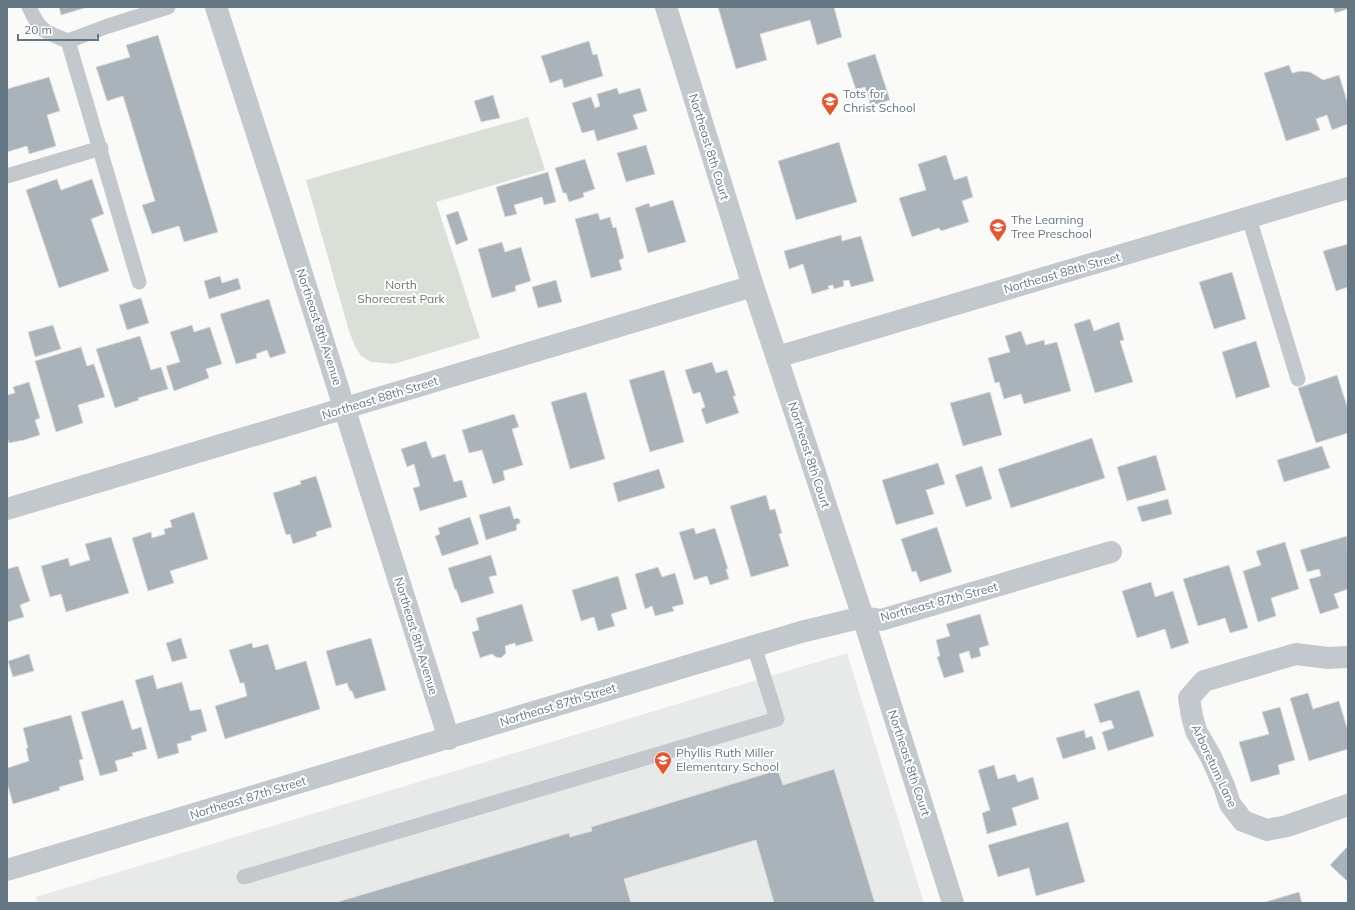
<svg xmlns="http://www.w3.org/2000/svg" width="1355" height="910" font-family="Mulish,sans-serif">
  <style>
    .built { fill: #e8e9e9 }
    .green { fill: #dadfd7 }
    .building { fill: #aab3b9; stroke: #dcdcda }
    .lines { fill: none; stroke-linecap: round; stroke-linejoin: round }
    .service { stroke: #c3c8cc; stroke-width: 15 }
    .minor { stroke: #c3c8cc; stroke-width: 22 }
    .labels { text-anchor: middle; stroke-width: 4; stroke-linejoin: round; paint-order: stroke }
    .poi-label { font-size: 12px; fill: #657683; stroke: #fff; text-anchor: start }
    .street-label { font-size: 12px; fill: #657683; stroke: #fff }
    .park-label { font-size: 12px; fill: #687a64; stroke: #fff }
  </style>
  <rect width="100%" height="100%" fill="#fafaf8"/>
  <path class="built" d="M 847,653 L 924,903 L 38,903 L 36,897 Z"/>
  <path class="green" d="M 528,117 L 545,170 L 436,202 L 480,338 L 394,364 L 371,362 L 361,356 L 355,346 L 349,331 L 306,180 Z"/>
  <path class="building" d="M 59,7 L 88,7 L 61,15 Z
    M 718,7 L 834,7 L 842,37 L 817,45 L 810,20 L 760,34 L 767,60 L 736,69 Z
    M 1333,7 L 1348,7 L 1348,9 L 1335,13 Z
    M 158,35 L 218,232 L 184,242 L 179,226 L 152,234 L 142,205 L 155,201 L 123,96 L 107,101 L 96,67 L 130,57 L 126,45 Z
    M 589,41 L 593,55 L 597,54 L 603,76 L 564,88 L 562,79 L 550,83 L 541,56 Z
    M 875,54 L 890,100 L 871,106 L 865,87 L 856,90 L 847,63 Z
    M 1289,65 L 1292,73 L 1301,71 L 1310,72 L 1323,80 L 1339,75 L 1348,104 L 1348,124 L 1332,130 L 1327,115 L 1316,119 L 1320,130 L 1286,141 L 1264,73 Z
    M 49,77 L 60,111 L 47,115 L 56,146 L 29,154 L 27,146 L 7,152 L 7,89 Z
    M 617,88 L 619,94 L 640,88 L 647,111 L 633,115 L 638,129 L 597,141 L 594,130 L 582,133 L 572,103 L 591,97 L 595,108 L 600,106 L 597,94 Z
    M 493,95 L 500,118 L 481,122 L 474,101 Z
    M 839,142 L 857,202 L 796,220 L 778,161 Z
    M 646,145 L 655,174 L 626,182 L 617,153 Z
    M 946,155 L 954,180 L 967,176 L 973,197 L 962,201 L 969,222 L 941,231 L 939,228 L 912,237 L 899,198 L 926,190 L 918,164 Z
    M 585,159 L 595,189 L 583,193 L 584,197 L 569,202 L 566,193 L 563,193 L 555,168 Z
    M 548,172 L 556,202 L 544,205 L 542,197 L 514,205 L 517,214 L 505,217 L 496,187 Z
    M 57,179 L 61,190 L 92,179 L 104,214 L 91,219 L 109,271 L 59,288 L 26,190 Z
    M 673,200 L 686,242 L 648,253 L 635,208 L 649,203 L 650,207 Z
    M 458,211 L 468,240 L 456,245 L 446,215 Z
    M 598,213 L 600,220 L 610,217 L 613,228 L 616,227 L 624,258 L 619,260 L 622,270 L 591,278 L 575,219 Z
    M 841,235 L 842,241 L 861,236 L 874,281 L 851,287 L 849,280 L 843,281 L 844,286 L 834,289 L 833,285 L 828,286 L 829,289 L 812,294 L 803,264 L 789,269 L 784,251 Z
    M 502,242 L 505,252 L 521,247 L 531,281 L 515,286 L 516,291 L 492,298 L 478,249 Z
    M 1348,244 L 1348,287 L 1336,291 L 1323,251 Z
    M 1232,272 L 1246,319 L 1214,329 L 1199,282 Z
    M 220,276 L 222,283 L 238,278 L 241,289 L 209,299 L 204,281 Z
    M 556,280 L 562,302 L 538,308 L 532,287 Z
    M 141,298 L 149,323 L 127,330 L 119,305 Z
    M 269,299 L 286,353 L 270,358 L 267,350 L 256,354 L 257,358 L 236,364 L 220,314 Z
    M 1090,319 L 1094,331 L 1119,322 L 1124,340 L 1120,341 L 1133,382 L 1095,393 L 1074,324 Z
    M 53,325 L 61,349 L 35,357 L 28,332 Z
    M 192,325 L 194,332 L 210,327 L 222,364 L 206,369 L 209,378 L 174,391 L 166,366 L 180,362 L 170,332 Z
    M 1021,331 L 1026,345 L 1044,340 L 1045,345 L 1057,342 L 1071,391 L 1024,404 L 1021,394 L 1004,399 L 999,382 L 995,383 L 988,358 L 1010,352 L 1005,336 Z
    M 140,336 L 151,370 L 161,367 L 168,389 L 138,398 L 139,400 L 115,408 L 96,349 Z
    M 1256,341 L 1270,387 L 1236,398 L 1222,352 Z
    M 81,347 L 87,366 L 94,364 L 105,397 L 78,405 L 83,423 L 56,432 L 35,361 Z
    M 712,362 L 716,373 L 727,370 L 736,396 L 733,396 L 739,413 L 706,424 L 701,409 L 705,407 L 700,392 L 693,394 L 685,370 Z
    M 664,370 L 684,442 L 650,452 L 629,380 Z
    M 1337,375 L 1348,409 L 1348,433 L 1316,443 L 1298,388 Z
    M 29,382 L 40,418 L 35,420 L 40,435 L 24,440 L 9,443 L 7,438 L 7,395 L 15,393 L 13,387 Z
    M 586,392 L 605,459 L 570,469 L 551,402 Z
    M 990,392 L 1002,435 L 963,446 L 950,403 Z
    M 514,414 L 519,427 L 512,429 L 523,465 L 503,471 L 505,480 L 493,484 L 482,450 L 469,453 L 462,430 Z
    M 1092,438 L 1105,478 L 1011,508 L 998,469 Z
    M 426,441 L 432,458 L 445,454 L 454,482 L 462,480 L 467,497 L 420,511 L 413,488 L 420,486 L 414,464 L 407,467 L 401,449 Z
    M 1322,446 L 1330,468 L 1284,482 L 1277,460 Z
    M 1156,455 L 1166,490 L 1127,501 L 1117,467 Z
    M 938,463 L 945,484 L 926,490 L 934,514 L 896,525 L 882,480 Z
    M 982,466 L 992,499 L 966,507 L 955,475 Z
    M 659,469 L 665,488 L 618,502 L 613,483 Z
    M 316,476 L 332,527 L 316,532 L 317,536 L 293,544 L 290,534 L 286,535 L 273,493 L 301,484 L 300,481 Z
    M 766,495 L 770,510 L 775,509 L 782,533 L 779,534 L 789,566 L 751,577 L 730,506 Z
    M 1168,499 L 1172,514 L 1142,522 L 1137,507 Z
    M 510,506 L 514,519 L 518,518 L 520,520 L 520,523 L 516,525 L 517,530 L 486,540 L 479,515 Z
    M 194,512 L 208,559 L 170,571 L 174,583 L 148,591 L 132,538 L 151,532 L 152,538 L 165,534 L 164,529 L 172,527 L 170,520 Z
    M 470,517 L 479,544 L 442,556 L 435,536 L 440,534 L 438,528 Z
    M 937,527 L 952,572 L 920,582 L 916,571 L 912,572 L 901,539 Z
    M 694,528 L 696,534 L 715,528 L 728,569 L 726,569 L 729,579 L 710,585 L 707,576 L 694,580 L 679,532 Z
    M 1347,536 L 1348,589 L 1334,594 L 1339,608 L 1320,614 L 1309,579 L 1321,576 L 1319,569 L 1307,572 L 1300,550 Z
    M 111,537 L 129,593 L 66,612 L 61,594 L 50,597 L 41,566 L 68,558 L 70,566 L 90,560 L 85,544 Z
    M 1285,542 L 1299,589 L 1271,598 L 1276,616 L 1258,622 L 1243,571 L 1261,565 L 1256,551 Z
    M 491,555 L 497,575 L 489,577 L 494,593 L 461,603 L 456,589 L 455,590 L 448,568 Z
    M 1229,565 L 1248,628 L 1230,633 L 1225,618 L 1198,626 L 1183,579 Z
    M 18,566 L 30,601 L 20,605 L 24,617 L 7,622 L 7,569 Z
    M 658,567 L 662,577 L 675,573 L 684,604 L 672,607 L 674,611 L 655,616 L 652,606 L 645,609 L 635,574 Z
    M 618,576 L 627,609 L 611,614 L 615,626 L 598,631 L 594,617 L 581,621 L 572,590 Z
    M 1151,582 L 1155,597 L 1173,591 L 1189,643 L 1171,649 L 1165,629 L 1137,638 L 1122,591 Z
    M 522,604 L 533,641 L 516,646 L 515,643 L 505,646 L 506,653 L 501,658 L 496,657 L 492,654 L 480,658 L 472,632 L 479,630 L 476,618 Z
    M 980,614 L 989,645 L 979,648 L 981,656 L 971,659 L 969,651 L 959,654 L 964,672 L 944,678 L 937,657 L 940,656 L 936,640 L 950,636 L 946,624 Z
    M 181,638 L 187,658 L 172,662 L 166,643 Z
    M 371,638 L 386,690 L 355,699 L 352,691 L 350,691 L 347,683 L 336,686 L 326,651 Z
    M 252,643 L 253,648 L 268,644 L 276,670 L 306,661 L 320,709 L 225,739 L 215,706 L 247,696 L 244,683 L 240,683 L 229,650 Z
    M 29,654 L 34,671 L 13,677 L 8,661 Z
    M 153,675 L 157,689 L 182,682 L 190,711 L 201,709 L 207,731 L 191,736 L 192,740 L 177,744 L 179,753 L 158,759 L 135,680 Z
    M 1139,690 L 1154,736 L 1108,751 L 1102,732 L 1114,728 L 1111,720 L 1100,723 L 1094,704 Z
    M 1308,693 L 1313,709 L 1339,701 L 1348,731 L 1348,749 L 1309,761 L 1290,698 Z
    M 123,700 L 132,730 L 141,727 L 147,749 L 132,753 L 133,756 L 115,761 L 118,771 L 100,776 L 81,712 Z
    M 1280,707 L 1295,760 L 1278,765 L 1280,774 L 1251,782 L 1239,742 L 1269,734 L 1262,712 Z
    M 71,715 L 83,759 L 79,760 L 84,780 L 59,787 L 60,790 L 13,804 L 7,783 L 7,768 L 29,761 L 26,748 L 28,748 L 23,728 Z
    M 1084,730 L 1086,738 L 1092,736 L 1096,749 L 1063,759 L 1056,738 Z
    M 994,765 L 998,779 L 1015,774 L 1018,782 L 1033,777 L 1039,799 L 1012,808 L 1017,825 L 987,834 L 982,813 L 990,810 L 978,770 Z
    M 834,769 L 875,903 L 774,903 L 756,840 L 624,879 L 631,903 L 334,903 L 569,833 L 570,837 L 592,831 L 591,827 L 778,770 L 783,785 Z
    M 1068,822 L 1085,882 L 1036,896 L 1029,868 L 998,877 L 988,845 Z
    M 1348,846 L 1348,882 L 1330,865 Z
    M 1299,892 L 1302,903 L 1262,903 Z"/>
  <g class="lines">
    <path class="service" d="M 29,7 C 40,31 44,32 68,41 L 139,282
      M 68,41 L 108,26 L 168,7
      M 7,176 L 101,148
      M 1249,218 L 1298,379
      M 244,877 L 777,719 L 754,646"/>
    <path class="minor" d="M 216,7 L 282,211 L 449,739
      M 666,7 L 753,286 L 863,617 L 953,903
      M 777,357 L 1348,188
      M 7,509 L 753,286
      M 1348,657 L 1328,658 L 1296,654 L 1204,681 L 1189,698 L 1192,716 L 1196,731 L 1211,757 L 1224,786 L 1230,804 L 1243,821 L 1267,830 L 1287,826 L 1348,805
      M 7,870 L 801,632 L 863,617 L 881,620 L 1111,552"/>
  </g>
  <defs>
    <g id="school-pin" transform="scale(0.9)"><path d="M0 17L-7.5 6A9.5 9.5 0 1 1 7.5 6Z" fill="#e4572e" stroke="#fff"/><path d="M0-5L7-2L0 1L-7-2ZM-4 1L0 2.5L4 1V4Q0 6-4 4Z" fill="#fff"/></g>
  </defs>
  <g fill-rule="evenodd">
    <use href="#school-pin" x="830" y="101"/>
    <use href="#school-pin" x="998" y="227"/>
    <use href="#school-pin" x="663" y="760"/>
  </g>
  <g class="labels">
    <g class="poi-label">
      <text x="843" y="98">Tots for<tspan x="843" dy="14">Christ School</tspan></text>
      <text x="1011" y="224">The Learning<tspan x="1011" dy="14">Tree Preschool</tspan></text>
      <text x="676" y="757">Phyllis Ruth Miller<tspan x="676" dy="14">Elementary School</tspan></text>
    </g>
    <g class="street-label">
      <text transform="translate(709 147) rotate(73)" y="4">Northeast 8th Court</text>
      <text transform="translate(1062 273) rotate(-16)" y="4">Northeast 88th Street</text>
      <text transform="translate(319 327) rotate(72)" y="4">Northeast 8th Avenue</text>
      <text transform="translate(380 398) rotate(-17)" y="4">Northeast 88th Street</text>
      <text transform="translate(809 455) rotate(72)" y="4">Northeast 8th Court</text>
      <text transform="translate(939 602) rotate(-15)" y="4">Northeast 87th Street</text>
      <text transform="translate(416 636) rotate(73)" y="4">Northeast 8th Avenue</text>
      <text transform="translate(558 705) rotate(-17)" y="4">Northeast 87th Street</text>
      <text transform="translate(909 763) rotate(72)" y="4">Northeast 8th Court</text>
      <text transform="translate(1214 766) rotate(65)" y="4">Arboretum Lane</text>
      <text transform="translate(248 798) rotate(-17)" y="4">Northeast 87th Street</text>
    </g>
    <g class="park-label">
      <text x="401" y="289">North<tspan x="401" dy="14">Shorecrest Park</tspan></text>
    </g>
  </g>
  <rect width="1355" height="910" fill="none" stroke="#657683" stroke-width="16"/>
  <path d="M18 34v6h80v-6" fill="none" stroke="#657683" stroke-width="2"/>
  <text x="24" y="34" font-size="12" fill="#657683" stroke="#ffffff" stroke-width="3" paint-order="stroke">20 m</text>
</svg>
